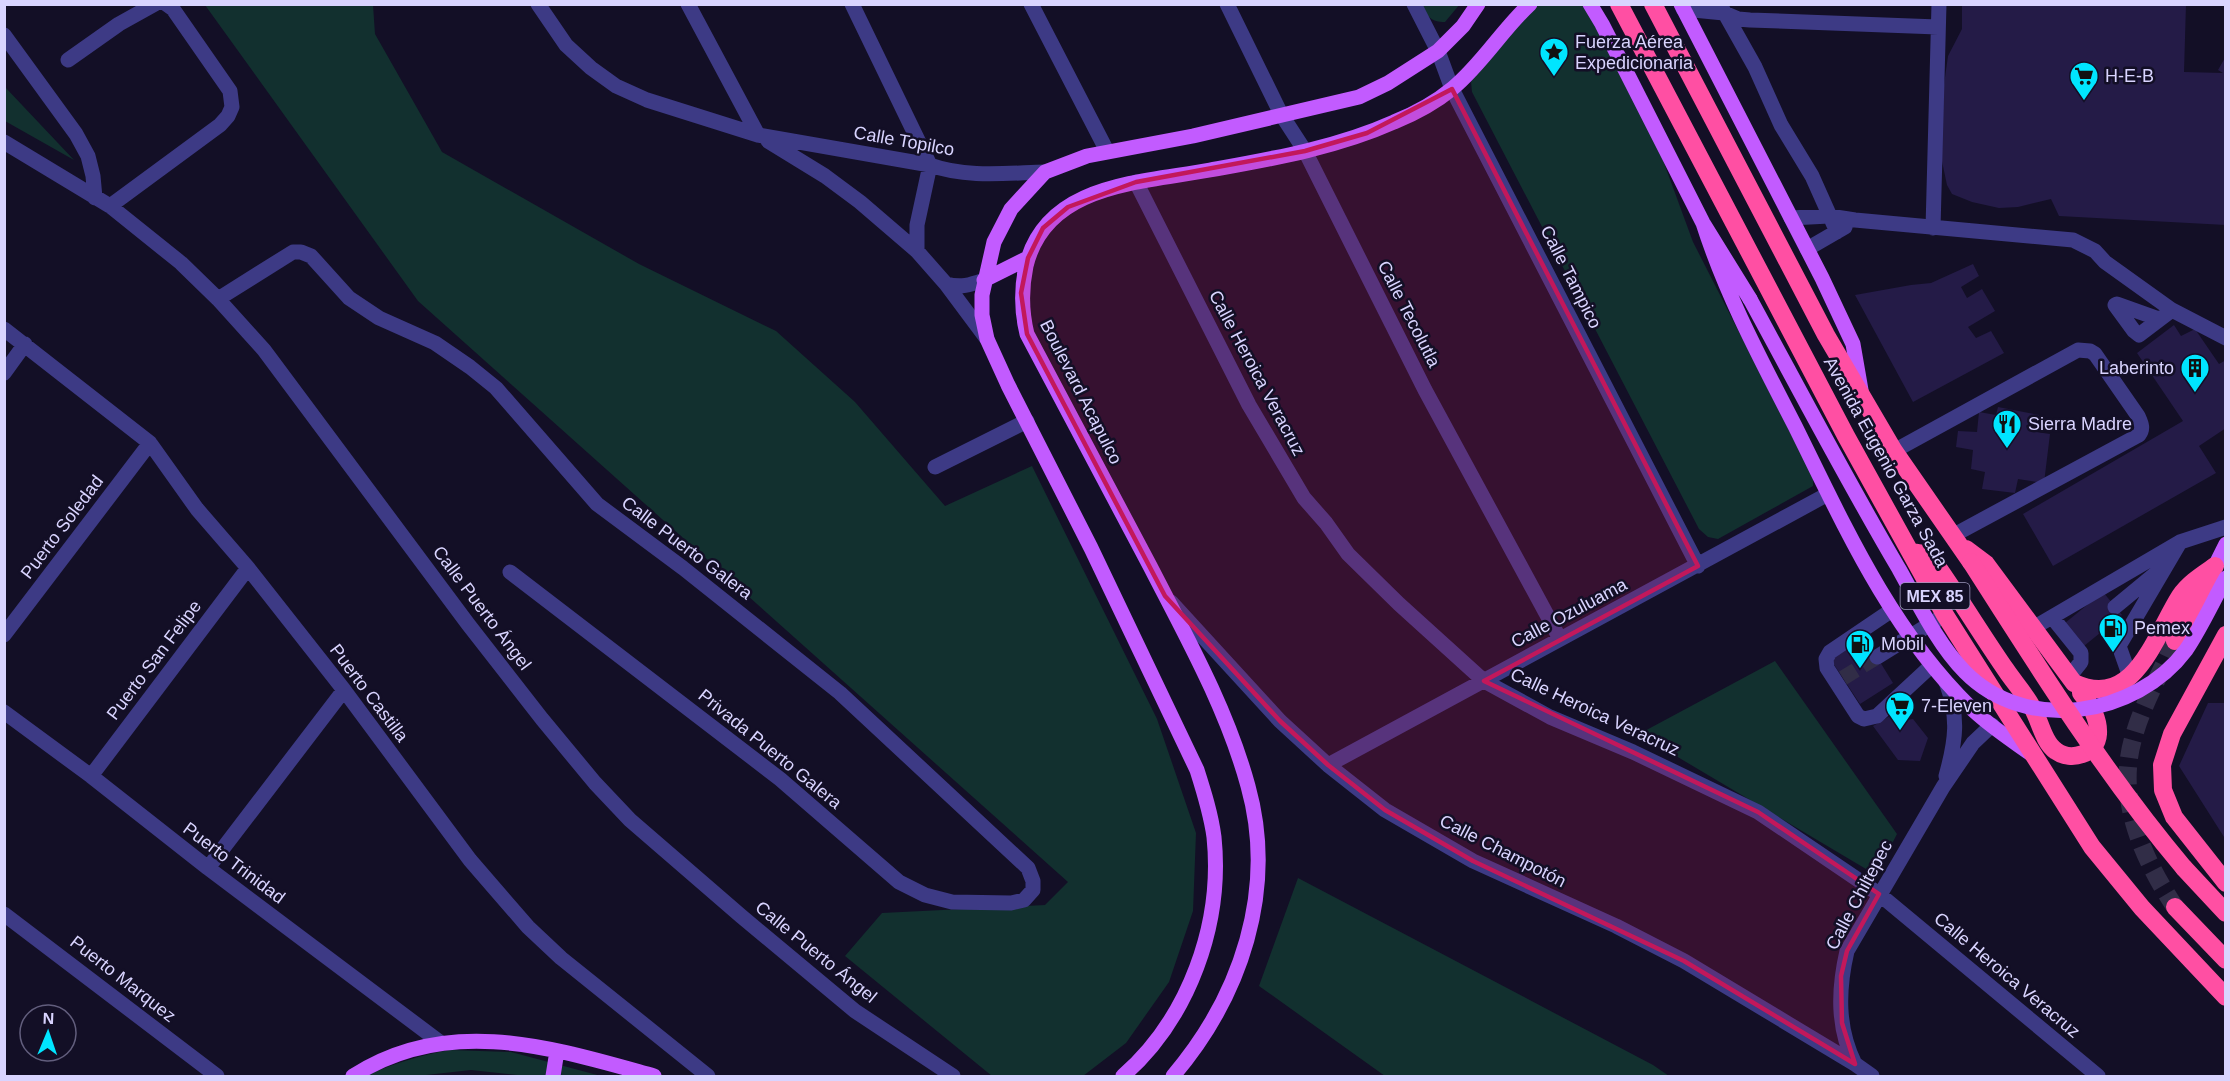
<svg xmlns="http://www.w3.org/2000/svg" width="2230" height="1081" font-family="Helvetica,sans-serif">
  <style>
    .green { fill: #12302f }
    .building { fill: #241b47 }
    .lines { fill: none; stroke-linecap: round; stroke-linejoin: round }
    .minor-tunnel { stroke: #312d47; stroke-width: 15; stroke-dasharray: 15 8; stroke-linecap: butt }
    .highway-tunnel { stroke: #312d47; stroke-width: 18; stroke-dasharray: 18 9; stroke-linecap: butt }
    .minor { stroke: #3d3a85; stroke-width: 15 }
    .major { stroke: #c25bff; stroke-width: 15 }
    .highway { stroke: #ff4fa3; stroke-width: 18 }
    .major-bridge { stroke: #c25bff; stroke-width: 15 }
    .highway-bridge { stroke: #ff4fa3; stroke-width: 18 }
    .marked { fill: #c2185b; fill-opacity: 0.2; stroke: #c2185b; stroke-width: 4.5; stroke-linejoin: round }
    .labels { text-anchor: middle; stroke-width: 5; stroke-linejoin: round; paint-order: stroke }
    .shield { fill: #130f26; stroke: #9e99be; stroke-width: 1.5 }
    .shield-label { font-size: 16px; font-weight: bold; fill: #d9d4ff }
    .poi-label { font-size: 18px; fill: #d9d4ff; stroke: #130f26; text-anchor: start }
    .street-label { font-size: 18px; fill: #d9d4ff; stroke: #130f26 }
  </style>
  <rect width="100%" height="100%" fill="#130f26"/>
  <path class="green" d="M 1460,4 L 1445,22 C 1431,22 1428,17 1421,5 Z
    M 205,5 L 373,5 L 375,34 L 442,152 L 639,264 L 776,331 L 855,402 L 945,506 L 1032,466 L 1157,719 L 1196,833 L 1193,911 L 1169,982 L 1126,1043 L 1083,1076 L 992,1076 L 845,956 L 882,913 L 1045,905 L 1068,882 L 418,301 Z
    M 1535,5 L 1582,5 L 1591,13 L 1646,114 L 1693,242 L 1813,477 L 1813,486 L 1718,539 L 1708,537 L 1699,529 L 1472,92 L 1471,82 L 1476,72 Z
    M 5,87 L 74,160 L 5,121 Z
    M 1775,661 L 1897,834 L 1880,867 L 1866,869 L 1639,734 Z
    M 1298,878 L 1653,1065 L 1669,1076 L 1385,1076 L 1259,986 Z
    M 450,1050 L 511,1052 L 601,1076 L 526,1076 L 471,1070 L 417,1076 L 365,1076 C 393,1064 420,1055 450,1050 Z"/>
  <path class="building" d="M 1962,4 L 2186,4 L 2184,72 L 2223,73 L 2218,70 L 2226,56 L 2226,225 L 2059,216 L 2051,199 L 2018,207 L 1999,208 L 1972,202 L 1952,194 L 1947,185 L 1939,147 L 1939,120 L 1948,56 L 1962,29 Z
    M 1973,264 L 1979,276 L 1961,287 L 1967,298 L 1982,289 L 1995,311 L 1968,327 L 1976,338 L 1991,331 L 2004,353 L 1913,402 L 1855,295 L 1911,285 L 1931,283 Z
    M 2174,325 L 2181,336 L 2195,329 L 2219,364 L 2226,360 L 2226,428 L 2199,446 L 2216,473 L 2053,566 L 2023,514 L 2183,421 L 2137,353 Z
    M 1998,407 L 2039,415 L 2036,432 L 2050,434 L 2044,483 L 2018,479 L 2015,493 L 1982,489 L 1985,472 L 1971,469 L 1973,450 L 1956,447 L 1958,431 L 1977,432 L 1979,412 L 1996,415 Z
    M 2103,592 L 2122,615 L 2084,646 L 2065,623 Z
    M 1864,636 L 1893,683 L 1860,704 L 1831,660 Z
    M 2208,703 L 2226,703 L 2224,837 L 2179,766 Z
    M 1895,713 L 1900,721 L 1913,719 L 1928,738 L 1920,761 L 1898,760 L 1873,726 Z"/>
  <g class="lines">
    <path class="minor-tunnel" d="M 1843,678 L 1877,657"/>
    <path class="highway-tunnel" d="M 2175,641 C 2161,673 2142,705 2133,739 C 2116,799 2142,857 2175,907"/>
    <path class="minor" d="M 538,4 L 566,45 L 591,68 L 616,86 L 647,100 L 758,135 L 930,165 C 966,178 1007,173 1045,172
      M 688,4 L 758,135
      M 852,4 L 930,165 L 917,225 L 917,251
      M 1031,4 L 1107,151
      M 1227,4 L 1281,114 L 1305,151 L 1425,390 L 1560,639
      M 1414,4 L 1438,51 L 1452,89 L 1698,566
      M 1683,9 L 1724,13 L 1738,19 L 1750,20 L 1938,27
      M 1723,10 L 1755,67 L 1781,125 L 1812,176 L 1837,232
      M 4,35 L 76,134 L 88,156 L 93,176 L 95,198
      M 68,60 L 119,24 L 155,4
      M 768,141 L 825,176 L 860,202 L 917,251 L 946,284 L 987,339
      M 4,142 L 110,206 L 181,263 L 218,299 L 264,350 L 468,624 L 542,719 L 595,783 L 630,820 L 741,916 L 855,1011 L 953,1076
      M 1136,182 L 1249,405 L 1304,498 L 1326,523 L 1348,554 L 1399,604 L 1484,681 L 1550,717 L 1633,752 L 1758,812 L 1879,894 L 2098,1076
      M 110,206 L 220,125 L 228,116 L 232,107 L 230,91 L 173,9 L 166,4
      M 1791,218 L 1829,216 L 1855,220 L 2073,240 L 2095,251 L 2105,262 L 2172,310 L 2226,338
      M 1933,228 L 1939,4
      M 1807,249 L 1845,227
      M 946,284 C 961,288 970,285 984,280
      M 218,299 L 293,252 L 301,252 L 311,256 L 349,298 L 379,318 L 435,343 L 470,367 L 496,388 L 597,504 L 683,568 L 840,693 L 1028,868 L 1033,881 L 1033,890 L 1024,900 L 1011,903 L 952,902 L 925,895 L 899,882 L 780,779 L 510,572
      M 2159,319 L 2117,304 L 2115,305 L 2134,331 L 2139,335 L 2172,310
      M 4,329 L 150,443 L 197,509 L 248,568 L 344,690 L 470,860 L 528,927 L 561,958 L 708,1076
      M 4,373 L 25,344
      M 1894,451 L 2078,350 L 2090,351 L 2095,354 L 2138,416 C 2141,423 2144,428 2139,435 L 1954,535
      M 935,467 L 1027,421
      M 1171,602 L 1280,721 L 1328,765 L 1385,810 L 1473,861 L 1616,926 L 1684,961 L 1855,1064 L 1872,1076
      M 2115,607 L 2161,569
      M 1892,610 L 1830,652 L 1826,659 L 1827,668 L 1858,716 L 1864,719 L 1877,716 L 1931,666
      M 2052,617 L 2081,653 L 2081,662 L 2069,677
      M 2111,624 L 2119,646
      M 2033,628 L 2180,542 L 2226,527
      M 4,635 L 150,443
      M 1877,657 L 1940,618
      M 2130,677 L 2119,646 L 2179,544
      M 4,712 L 91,776 L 208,868 L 441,1043
      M 1328,765 L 1828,494
      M 91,776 L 248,568
      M 1946,776 C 1956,740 1959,717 1946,682
      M 208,868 L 344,690
      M 4,914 L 217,1076
      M 1855,1064 C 1837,1028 1838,990 1847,951 L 1943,787 L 1973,743 L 1992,725"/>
    <path class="major" d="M 1590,4 L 1602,24 L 1703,223 L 1750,299
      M 1681,4 L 1822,278 L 1853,344 L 1861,390
      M 1703,223 C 1726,295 1761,360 1795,426 C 1844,525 1890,629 1970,707 C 1988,725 2010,739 2031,754
      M 984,280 L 1028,258
      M 2215,566 L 2226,544
      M 353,1076 C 449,1014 553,1048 654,1076
      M 553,1076 L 557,1051
      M 1123,1076 C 1189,1018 1223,924 1214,837 C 1211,814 1204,792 1197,770 L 1091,548 L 1008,385 L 987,339 L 982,315 L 982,295 L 994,242 L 1011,209 L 1045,172 L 1087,156 L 1193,136 L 1359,97 L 1388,83 L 1438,51 L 1463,26 L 1478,4
      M 1173,1076 C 1241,996 1277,890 1248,786 C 1227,709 1186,636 1150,566 C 1109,489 1068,411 1027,334 C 1021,310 1021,290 1026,266 C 1046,183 1141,183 1210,170 C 1271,159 1336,148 1394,122 C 1414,114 1436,102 1453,88 C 1482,64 1502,30 1530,4"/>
    <path class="highway" d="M 1619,4 L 1846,436 L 1945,615 L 2092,847 L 2142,908 L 2226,997
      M 1653,4 L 1826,335 L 1894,451 L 1971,562
      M 1966,549 L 1986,564 L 2074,683 C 2135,711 2155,635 2180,596 C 2189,583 2202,575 2215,566
      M 1911,552 L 1923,554 L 1934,562 C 1959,597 1981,634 2006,670 C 2014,682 2025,694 2032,707 C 2040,720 2043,742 2056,751 C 2071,762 2097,754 2098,734 C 2099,718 2091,705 2081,693
      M 2226,635 L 2172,734 L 2162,765 L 2163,790 L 2174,817 L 2226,883
      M 2175,641 L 2213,570
      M 2184,868 L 2226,913
      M 2175,907 L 2226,960"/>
    <path class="major-bridge" d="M 1750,299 C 1799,389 1847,481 1899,569 C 1918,603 1938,645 1965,672 C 2026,734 2136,717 2186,650 C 2201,628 2213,601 2226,578"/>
    <path class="highway-bridge" d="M 1971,562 C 2038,667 2104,773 2184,868"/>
  </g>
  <path class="marked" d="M 1452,89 L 1698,566 L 1484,681 L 1758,812 L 1879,894 L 1847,951 L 1841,976 L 1842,1023 L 1855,1064 L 1684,961 L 1473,861 L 1385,810 L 1328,765 L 1280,721 L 1165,596 L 1027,334 L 1021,293 L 1028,258 L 1043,228 L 1068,207 L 1136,182 L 1305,151 L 1367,133 Z"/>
  <defs>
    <g id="sight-pin" transform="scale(1.5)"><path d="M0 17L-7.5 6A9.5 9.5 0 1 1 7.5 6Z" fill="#00e5ff" stroke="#130f26"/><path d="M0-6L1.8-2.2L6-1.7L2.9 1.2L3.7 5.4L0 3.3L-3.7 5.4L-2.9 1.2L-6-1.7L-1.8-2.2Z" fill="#111"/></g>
    <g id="supermarket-pin" transform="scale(1.5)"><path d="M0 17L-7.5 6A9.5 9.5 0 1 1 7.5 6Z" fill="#00e5ff" stroke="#130f26"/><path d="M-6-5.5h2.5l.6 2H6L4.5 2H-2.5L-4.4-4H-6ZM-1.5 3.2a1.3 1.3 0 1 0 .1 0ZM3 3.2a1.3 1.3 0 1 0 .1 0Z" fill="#111"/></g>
    <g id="building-pin" transform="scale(1.5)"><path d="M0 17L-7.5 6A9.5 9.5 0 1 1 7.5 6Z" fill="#00e5ff" stroke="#130f26"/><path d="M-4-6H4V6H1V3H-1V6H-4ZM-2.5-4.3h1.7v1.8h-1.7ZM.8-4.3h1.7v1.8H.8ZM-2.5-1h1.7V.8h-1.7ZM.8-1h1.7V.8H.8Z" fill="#111"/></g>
    <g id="restaurant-pin" transform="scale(1.5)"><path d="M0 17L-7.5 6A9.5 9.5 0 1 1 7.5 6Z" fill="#00e5ff" stroke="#130f26"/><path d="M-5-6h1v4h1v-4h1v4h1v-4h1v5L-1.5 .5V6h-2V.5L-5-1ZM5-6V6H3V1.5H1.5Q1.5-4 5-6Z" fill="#111"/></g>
    <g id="fuel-pin" transform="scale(1.5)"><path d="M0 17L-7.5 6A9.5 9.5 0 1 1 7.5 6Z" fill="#00e5ff" stroke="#130f26"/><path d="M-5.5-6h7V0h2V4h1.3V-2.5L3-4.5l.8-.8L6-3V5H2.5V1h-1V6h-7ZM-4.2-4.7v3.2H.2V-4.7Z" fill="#111"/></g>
  </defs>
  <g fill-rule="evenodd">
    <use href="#sight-pin" x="1554" y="52"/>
    <use href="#supermarket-pin" x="2084" y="76"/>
    <use href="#building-pin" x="2195" y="368"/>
    <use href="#restaurant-pin" x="2007" y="424"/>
    <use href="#fuel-pin" x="2113" y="628"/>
    <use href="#fuel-pin" x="1860" y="644"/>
    <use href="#supermarket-pin" x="1900" y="706"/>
  </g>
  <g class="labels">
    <rect class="shield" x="1900.5" y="583" width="69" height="26" rx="4.5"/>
    <g class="shield-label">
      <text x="1935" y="602">MEX 85</text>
    </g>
    <g class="poi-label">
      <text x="1575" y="48">Fuerza Aérea<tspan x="1575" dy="21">Expedicionaria</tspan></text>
      <text x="2105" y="82">H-E-B</text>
      <text x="2174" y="374" text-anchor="end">Laberinto</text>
      <text x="2028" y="430">Sierra Madre</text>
      <text x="2134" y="634">Pemex</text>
      <text x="1881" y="650">Mobil</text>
      <text x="1921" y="712">7-Eleven</text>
    </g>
    <g class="street-label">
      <text transform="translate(904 141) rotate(10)" y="6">Calle Topilco</text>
      <text transform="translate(1571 277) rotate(63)" y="6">Calle Tampico</text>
      <text transform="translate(1409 314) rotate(63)" y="6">Calle Tecolutla</text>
      <text transform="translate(1257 373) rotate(62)" y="6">Calle Heroica Veracruz</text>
      <text transform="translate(1081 392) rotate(63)" y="6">Boulevard Acapulco</text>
      <text transform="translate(1886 462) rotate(61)" y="6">Avenida Eugenio Garza Sada</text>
      <text transform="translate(62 527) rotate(-53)" y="6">Puerto Soledad</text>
      <text transform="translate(687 548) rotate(37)" y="6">Calle Puerto Galera</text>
      <text transform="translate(482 608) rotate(53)" y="6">Calle Puerto Ángel</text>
      <text transform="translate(1569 613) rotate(-28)" y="6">Calle Ozuluama</text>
      <text transform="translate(154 660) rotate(-53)" y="6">Puerto San Felipe</text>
      <text transform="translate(369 693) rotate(53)" y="6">Puerto Castilla</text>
      <text transform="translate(1595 712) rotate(25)" y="6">Calle Heroica Veracruz</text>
      <text transform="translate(770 749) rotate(39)" y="6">Privada Puerto Galera</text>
      <text transform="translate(1503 851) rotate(27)" y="6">Calle Champotón</text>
      <text transform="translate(234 863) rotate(37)" y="6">Puerto Trinidad</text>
      <text transform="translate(1859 895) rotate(-62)" y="6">Calle Chiltepec</text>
      <text transform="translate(816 952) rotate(39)" y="6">Calle Puerto Ángel</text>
      <text transform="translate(2007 975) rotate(40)" y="6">Calle Heroica Veracruz</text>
      <text transform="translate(123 979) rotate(38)" y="6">Puerto Marquez</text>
    </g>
  </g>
  <rect width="2230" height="1081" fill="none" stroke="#d9d4ff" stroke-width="12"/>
  <g transform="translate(48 1033) rotate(2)"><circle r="28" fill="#130f26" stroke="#625e7d" stroke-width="1.5"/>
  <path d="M0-4.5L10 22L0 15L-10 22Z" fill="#00e5ff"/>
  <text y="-9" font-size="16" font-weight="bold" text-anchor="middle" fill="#d9d4ff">N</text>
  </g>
</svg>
